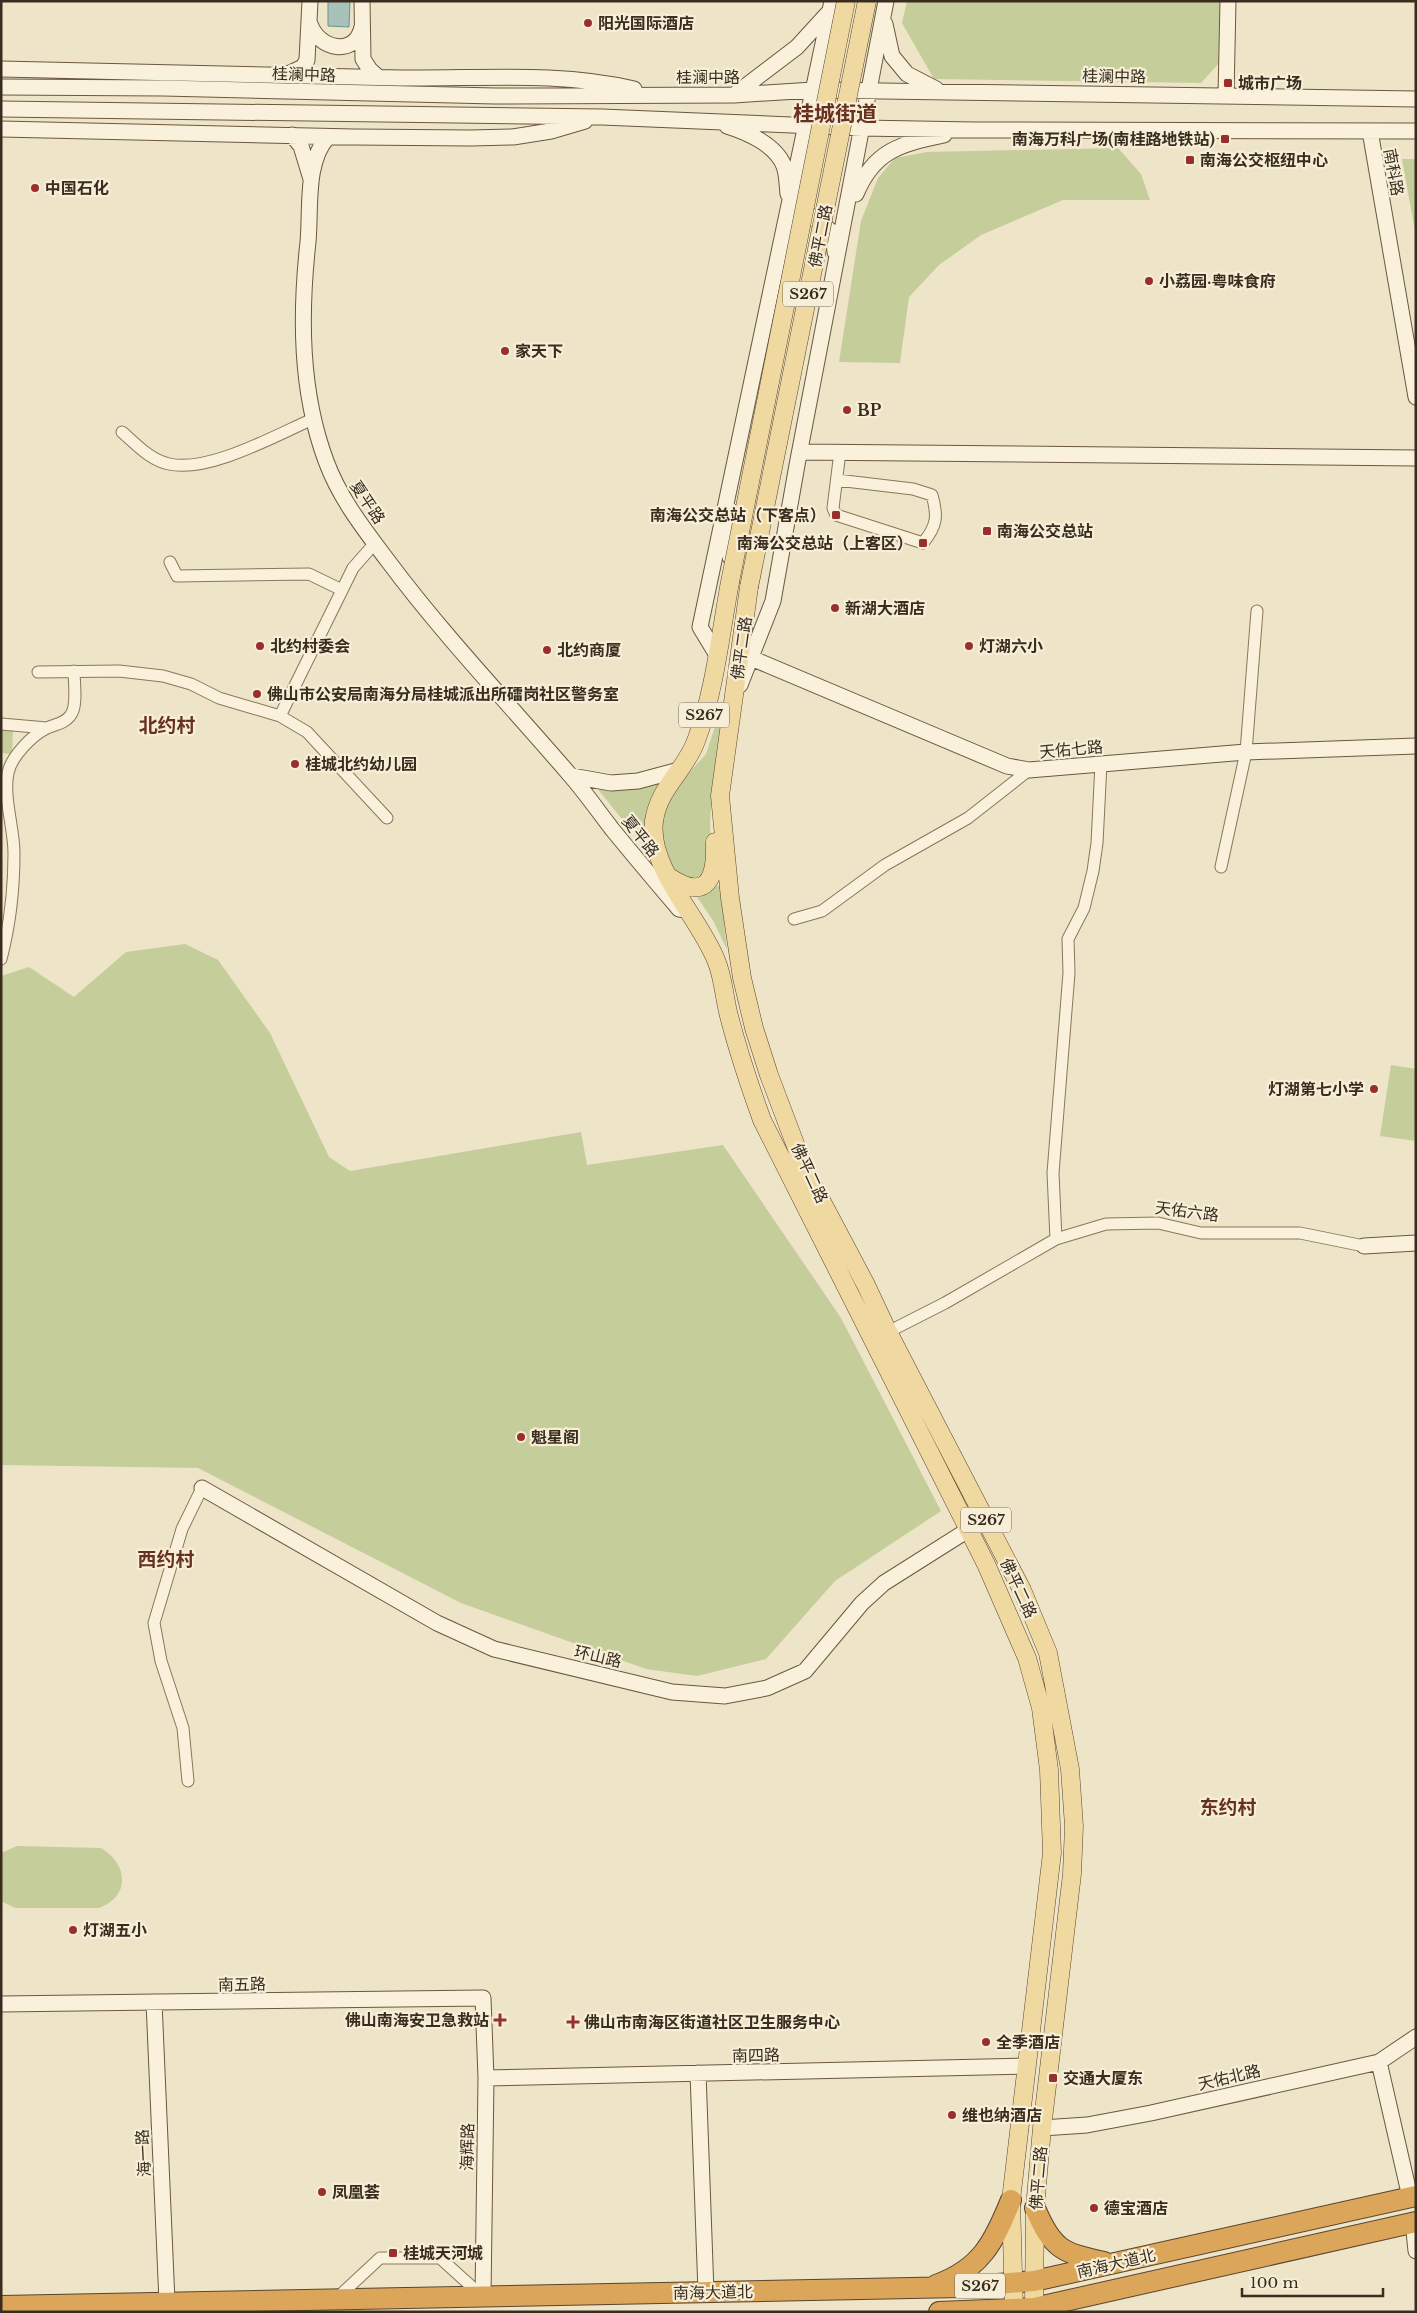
<svg xmlns="http://www.w3.org/2000/svg" width="1417" height="2313" font-family="'Libre Baskerville','Noto Sans SC',serif">
  <style>
    .green { fill: #c5cd9b }
    .water { fill: #a8c2bb; stroke: #6f9189 }
    .lines { fill: none; stroke-linecap: round; stroke-linejoin: round }
    .street-casing { stroke: #8a765c; stroke-width: 13 }
    .secondary-casing { stroke: #6c573f; stroke-width: 17 }
    .primary-casing { stroke: #584430; stroke-width: 19 }
    .highway-casing { stroke: #584430; stroke-width: 22 }
    .street { stroke: #f9f1db; stroke-width: 11 }
    .secondary { stroke: #f9f1db; stroke-width: 15 }
    .primary { stroke: #f0d9a0; stroke-width: 18 }
    .highway { stroke: #dca65a; stroke-width: 20 }
    .primary-bridge-casing { stroke: #584430; stroke-width: 19; stroke-linecap: butt }
    .primary-bridge { stroke: #f0d9a0; stroke-width: 18 }
    .poi-dot { fill: #992f2d; stroke: #f6eed7; stroke-width: 2 }
    .labels { text-anchor: middle; stroke-width: 4.5; stroke-linejoin: round; paint-order: stroke }
    .shield { fill: #f6eed7; stroke: #726757; stroke-width: 1 }
    .shield-label { font-size: 15px; font-weight: bold; fill: #3a2d20 }
    .poi-label { font-size: 16px; font-weight: bold; fill: #3a2d20; stroke: #f6eed7; text-anchor: start }
    .street-label { font-size: 16px; fill: #3a2d20; stroke: #f6eed7 }
    .quarter-label { font-size: 19px; font-weight: bold; fill: #673020; stroke: #f6eed7 }
    .district-label { font-size: 21px; font-weight: bold; fill: #673020; stroke: #f6eed7 }
  </style>
  <rect width="100%" height="100%" fill="#eee4c7"/>
  <path class="green" d="M 907,1 L 1220,1 L 1219,63 L 1201,83 L 934,79 L 902,23 Z
    M 1118,148 L 1141,174 L 1150,200 L 1063,200 L 981,235 L 939,265 L 909,297 L 900,363 L 839,362 L 861,221 L 878,178 L 895,158 L 927,152 Z
    M 1402,159 L 1416,159 L 1416,237 Z
    M 724,699 L 712,789 L 710,823 L 712,867 L 706,878 L 686,883 L 668,866 L 660,825 L 674,789 L 706,754 Z
    M 1,729 L 13,730 L 12,754 L 1,753 Z
    M 663,778 L 647,838 L 647,850 L 596,787 Z
    M 720,885 L 727,950 L 714,922 L 697,897 Z
    M 185,944 L 218,960 L 270,1033 L 329,1157 L 350,1171 L 581,1132 L 587,1165 L 723,1145 L 841,1318 L 941,1511 L 835,1581 L 766,1659 L 697,1676 L 646,1669 L 461,1603 L 198,1468 L 1,1465 L 1,976 L 29,967 L 74,997 L 126,952 Z
    M 1391,1065 L 1416,1069 L 1416,1141 L 1380,1136 Z
    M 17,1846 L 101,1848 C 128,1864 131,1896 99,1908 L 15,1908 L 1,1901 L 1,1853 Z"/>
  <path class="water" d="M 328,1 L 350,1 L 349,27 L 328,26 Z"/>
  <g class="lines">
    <g class="street-casing">
      <path id="street" d="M 122,432 C 136,444 150,460 169,464 C 209,473 276,435 313,419
        M 837,480 L 913,489 L 932,495 C 938,516 937,526 923,543 L 836,515 L 833,508 L 840,452
        M 170,562 L 177,576 L 309,574 L 342,590
        M 38,672 L 119,671 L 163,676 L 191,684 L 219,698 L 280,716 L 307,732 L 387,818
        M 280,716 L 353,568 L 375,543
        M 1,724 L 47,728
        M 1221,867 L 1246,752 L 1257,611
        M 794,919 L 822,911 L 885,865 L 968,818 L 1029,770
        M 1,959 C 10,925 14,888 14,853 C 14,828 3,797 8,773 C 11,757 32,735 47,728 C 55,724 64,724 70,716 C 78,707 74,683 74,671
        M 1056,1239 L 1053,1173 L 1069,973 L 1068,939 L 1084,908 L 1093,871 L 1097,843 L 1101,764
        M 888,1332 L 945,1303 L 1056,1239 L 1106,1224 L 1158,1223 L 1201,1233 L 1300,1233 L 1364,1246
        M 188,1781 L 183,1728 L 161,1661 L 154,1623 L 182,1529 L 202,1488
        M 336,2299 L 380,2258 L 440,2258 L 482,2296"/>
    </g>
    <g class="secondary-casing">
      <path id="secondary" d="M 362,1 L 363,59 L 370,70 L 378,77
        M 310,24 C 319,50 355,57 362,27
        M 885,24 L 892,56 L 907,74 L 936,89
        M 1,69 C 135,72 268,76 401,78 C 479,79 559,71 634,89
        M 288,74 L 303,67 L 307,60 L 310,1
        M 1,87 L 163,88 L 495,96 L 734,95 L 813,90 L 1416,99
        M 734,95 L 797,47 L 829,12
        M 1226,96 L 1228,1
        M 1,109 L 602,117 L 862,128 L 974,130 L 1416,131
        M 727,126 C 747,132 776,145 784,166 C 787,174 787,185 788,194
        M 1,129 L 354,137 L 471,138 L 513,137 L 551,131 L 585,121
        M 1370,131 L 1416,397
        M 292,135 L 301,146 L 311,179
        M 328,137 C 305,161 311,210 308,242 C 300,315 300,391 326,461 C 340,499 364,529 388,561 C 444,636 509,704 570,775 C 585,792 598,811 612,829 C 634,856 656,882 679,909 L 686,910
        M 856,194 C 874,150 901,144 944,135
        M 793,223 L 795,220 L 814,217 L 833,233 L 835,252
        M 800,452 L 1416,458
        M 730,557 L 730,510
        M 717,655 L 700,627 L 832,1
        M 751,658 L 1007,766 L 1029,770 L 1246,752 L 1416,746
        M 740,685 L 773,601 L 797,465 L 886,1
        M 572,776 L 611,783 L 638,781 L 679,770
        M 1364,1246 L 1416,1243
        M 202,1488 L 437,1623 L 494,1649 L 672,1692 L 725,1696 L 767,1688 L 805,1671 L 862,1603 L 884,1583 L 968,1530
        M 154,2002 L 167,2302
        M 1,2004 L 483,1998 L 486,2078 L 483,2297
        M 1379,2062 L 1410,2197
        M 698,2073 L 706,2292
        M 486,2078 L 1027,2066
        M 1042,2128 L 1087,2125 L 1151,2113 L 1379,2062 L 1416,2037
        M 1413,2222 L 1416,2251"/>
    </g>
    <g class="primary-casing">
      <path id="primary" d="M 730,582 C 720,636 715,690 696,741 C 685,771 659,787 654,821 C 648,868 699,917 716,960 C 723,976 724,995 728,1012 C 737,1048 749,1084 762,1120 L 986,1564 L 1027,1658 L 1041,1708 L 1049,1770 L 1052,1853 L 1011,2200 L 1014,2309
        M 749,587 L 720,796 L 730,898 L 742,978 L 754,1028 L 769,1075 L 805,1170 L 866,1285 L 888,1332 L 1022,1590 L 1048,1653 L 1070,1769 L 1074,1826 L 1072,1874 L 1042,2128 L 1035,2208 L 1034,2308
        M 669,877 C 708,902 716,878 715,842"/>
    </g>
    <g class="highway-casing">
      <path id="highway" d="M 1035,2208 C 1052,2249 1062,2253 1104,2262
        M 936,2285 C 981,2269 994,2242 1011,2200
        M 1,2306 L 961,2287 L 1034,2281 L 1416,2196
        M 939,2312 L 1034,2308 L 1416,2222"/>
    </g>
    <use href="#street" class="street"/>
    <use href="#secondary" class="secondary"/>
    <use href="#primary" class="primary"/>
    <use href="#highway" class="highway"/>
    <g class="primary-bridge-casing">
      <path id="primary-bridge" d="M 730,582 L 846,1
        M 749,587 L 867,1"/>
    </g>
    <use href="#primary-bridge" class="primary-bridge"/>
  </g>
  <g class="poi-dot">
    <circle cx="588" cy="23" r="5"/>
    <rect x="1223" y="78" width="10" height="10" rx="2.5"/>
    <rect x="1220" y="134" width="10" height="10" rx="2.5"/>
    <rect x="1185" y="155" width="10" height="10" rx="2.5"/>
    <circle cx="35" cy="188" r="5"/>
    <circle cx="1149" cy="281" r="5"/>
    <circle cx="505" cy="351" r="5"/>
    <circle cx="847" cy="410" r="5"/>
    <rect x="831" y="510" width="10" height="10" rx="2.5"/>
    <rect x="982" y="526" width="10" height="10" rx="2.5"/>
    <rect x="918" y="538" width="10" height="10" rx="2.5"/>
    <circle cx="835" cy="608" r="5"/>
    <circle cx="260" cy="646" r="5"/>
    <circle cx="969" cy="646" r="5"/>
    <circle cx="547" cy="650" r="5"/>
    <circle cx="257" cy="694" r="5"/>
    <circle cx="295" cy="764" r="5"/>
    <circle cx="1374" cy="1089" r="5"/>
    <circle cx="521" cy="1437" r="5"/>
    <circle cx="73" cy="1930" r="5"/>
    <path d="M497.5 2012.5h5v5h5v5h-5v5h-5v-5h-5v-5h5z"/>
    <path d="M570.5 2014.5h5v5h5v5h-5v5h-5v-5h-5v-5h5z"/>
    <circle cx="986" cy="2042" r="5"/>
    <rect x="1048" y="2073" width="10" height="10" rx="2.5"/>
    <circle cx="952" cy="2115" r="5"/>
    <circle cx="322" cy="2192" r="5"/>
    <circle cx="1094" cy="2208" r="5"/>
    <rect x="388" y="2248" width="10" height="10" rx="2.5"/>
  </g>
  <g class="labels">
    <g class="shield">
      <rect x="783" y="281.5" width="50" height="25" rx="4"/>
      <rect x="679" y="702.5" width="50" height="25" rx="4"/>
      <rect x="961" y="1507.5" width="50" height="25" rx="4"/>
      <rect x="955" y="2273.5" width="50" height="25" rx="4"/>
    </g>
    <g class="shield-label">
      <text x="808" y="299">S267</text>
      <text x="704" y="720">S267</text>
      <text x="986" y="1525">S267</text>
      <text x="980" y="2291">S267</text>
    </g>
    <g class="poi-label">
      <text x="598" y="29">阳光国际酒店</text>
      <text x="1238" y="89">城市广场</text>
      <text x="1215" y="145" text-anchor="end">南海万科广场(南桂路地铁站)</text>
      <text x="1200" y="166">南海公交枢纽中心</text>
      <text x="45" y="194">中国石化</text>
      <text x="1159" y="287">小荔园·粤味食府</text>
      <text x="515" y="357">家天下</text>
      <text x="857" y="416">BP</text>
      <text x="826" y="521" text-anchor="end">南海公交总站（下客点）</text>
      <text x="997" y="537">南海公交总站</text>
      <text x="913" y="549" text-anchor="end">南海公交总站（上客区）</text>
      <text x="845" y="614">新湖大酒店</text>
      <text x="270" y="652">北约村委会</text>
      <text x="979" y="652">灯湖六小</text>
      <text x="557" y="656">北约商厦</text>
      <text x="267" y="700">佛山市公安局南海分局桂城派出所礌岗社区警务室</text>
      <text x="305" y="770">桂城北约幼儿园</text>
      <text x="1364" y="1095" text-anchor="end">灯湖第七小学</text>
      <text x="531" y="1443">魁星阁</text>
      <text x="83" y="1936">灯湖五小</text>
      <text x="489" y="2026" text-anchor="end">佛山南海安卫急救站</text>
      <text x="584" y="2028">佛山市南海区街道社区卫生服务中心</text>
      <text x="996" y="2048">全季酒店</text>
      <text x="1063" y="2084">交通大厦东</text>
      <text x="962" y="2121">维也纳酒店</text>
      <text x="332" y="2198">凤凰荟</text>
      <text x="1104" y="2214">德宝酒店</text>
      <text x="403" y="2259">桂城天河城</text>
    </g>
    <g class="street-label">
      <text transform="translate(304 74) rotate(2)" y="6">桂澜中路</text>
      <text transform="translate(1114 76) rotate(1)" y="6">桂澜中路</text>
      <text x="708" y="83">桂澜中路</text>
      <text transform="translate(1394 172) rotate(80)" y="6">南科路</text>
      <text transform="translate(820 236) rotate(-79)" y="6">佛平二路</text>
      <text transform="translate(368 502) rotate(56)" y="6">夏平路</text>
      <text transform="translate(741 648) rotate(-82)" y="6">佛平二路</text>
      <text transform="translate(1071 749) rotate(-5)" y="6">天佑七路</text>
      <text transform="translate(641 836) rotate(51)" y="6">夏平路</text>
      <text transform="translate(810 1173) rotate(65)" y="6">佛平二路</text>
      <text transform="translate(1187 1211) rotate(7)" y="6">天佑六路</text>
      <text transform="translate(1019 1588) rotate(65)" y="6">佛平二路</text>
      <text transform="translate(598 1656) rotate(13)" y="6">环山路</text>
      <text transform="translate(242 1984) rotate(-1)" y="6">南五路</text>
      <text transform="translate(756 2055) rotate(-1)" y="6">南四路</text>
      <text transform="translate(1229 2077) rotate(-13)" y="6">天佑北路</text>
      <text transform="translate(467 2147) rotate(-89)" y="6">海辉路</text>
      <text transform="translate(143 2153) rotate(-93)" y="6">海一路</text>
      <text transform="translate(1038 2178) rotate(-85)" y="6">佛平二路</text>
      <text transform="translate(1116 2263) rotate(-13)" y="6">南海大道北</text>
      <text transform="translate(713 2292) rotate(-1)" y="6">南海大道北</text>
    </g>
    <g class="quarter-label">
      <text x="167" y="732">北约村</text>
      <text x="166" y="1566">西约村</text>
      <text x="1228" y="1814">东约村</text>
    </g>
    <g class="district-label">
      <text x="835" y="121">桂城街道</text>
    </g>
  </g>
  <rect width="1417" height="2313" fill="none" stroke="#3a2d20" stroke-width="5"/>
  <path d="M1242 2288v8h141v-8" fill="none" stroke="#3a2d20" stroke-width="2.5"/>
  <text x="1250" y="2288" font-size="15" fill="#3a2d20" stroke="#f6eed7" stroke-width="4" paint-order="stroke">100 m</text>
</svg>
